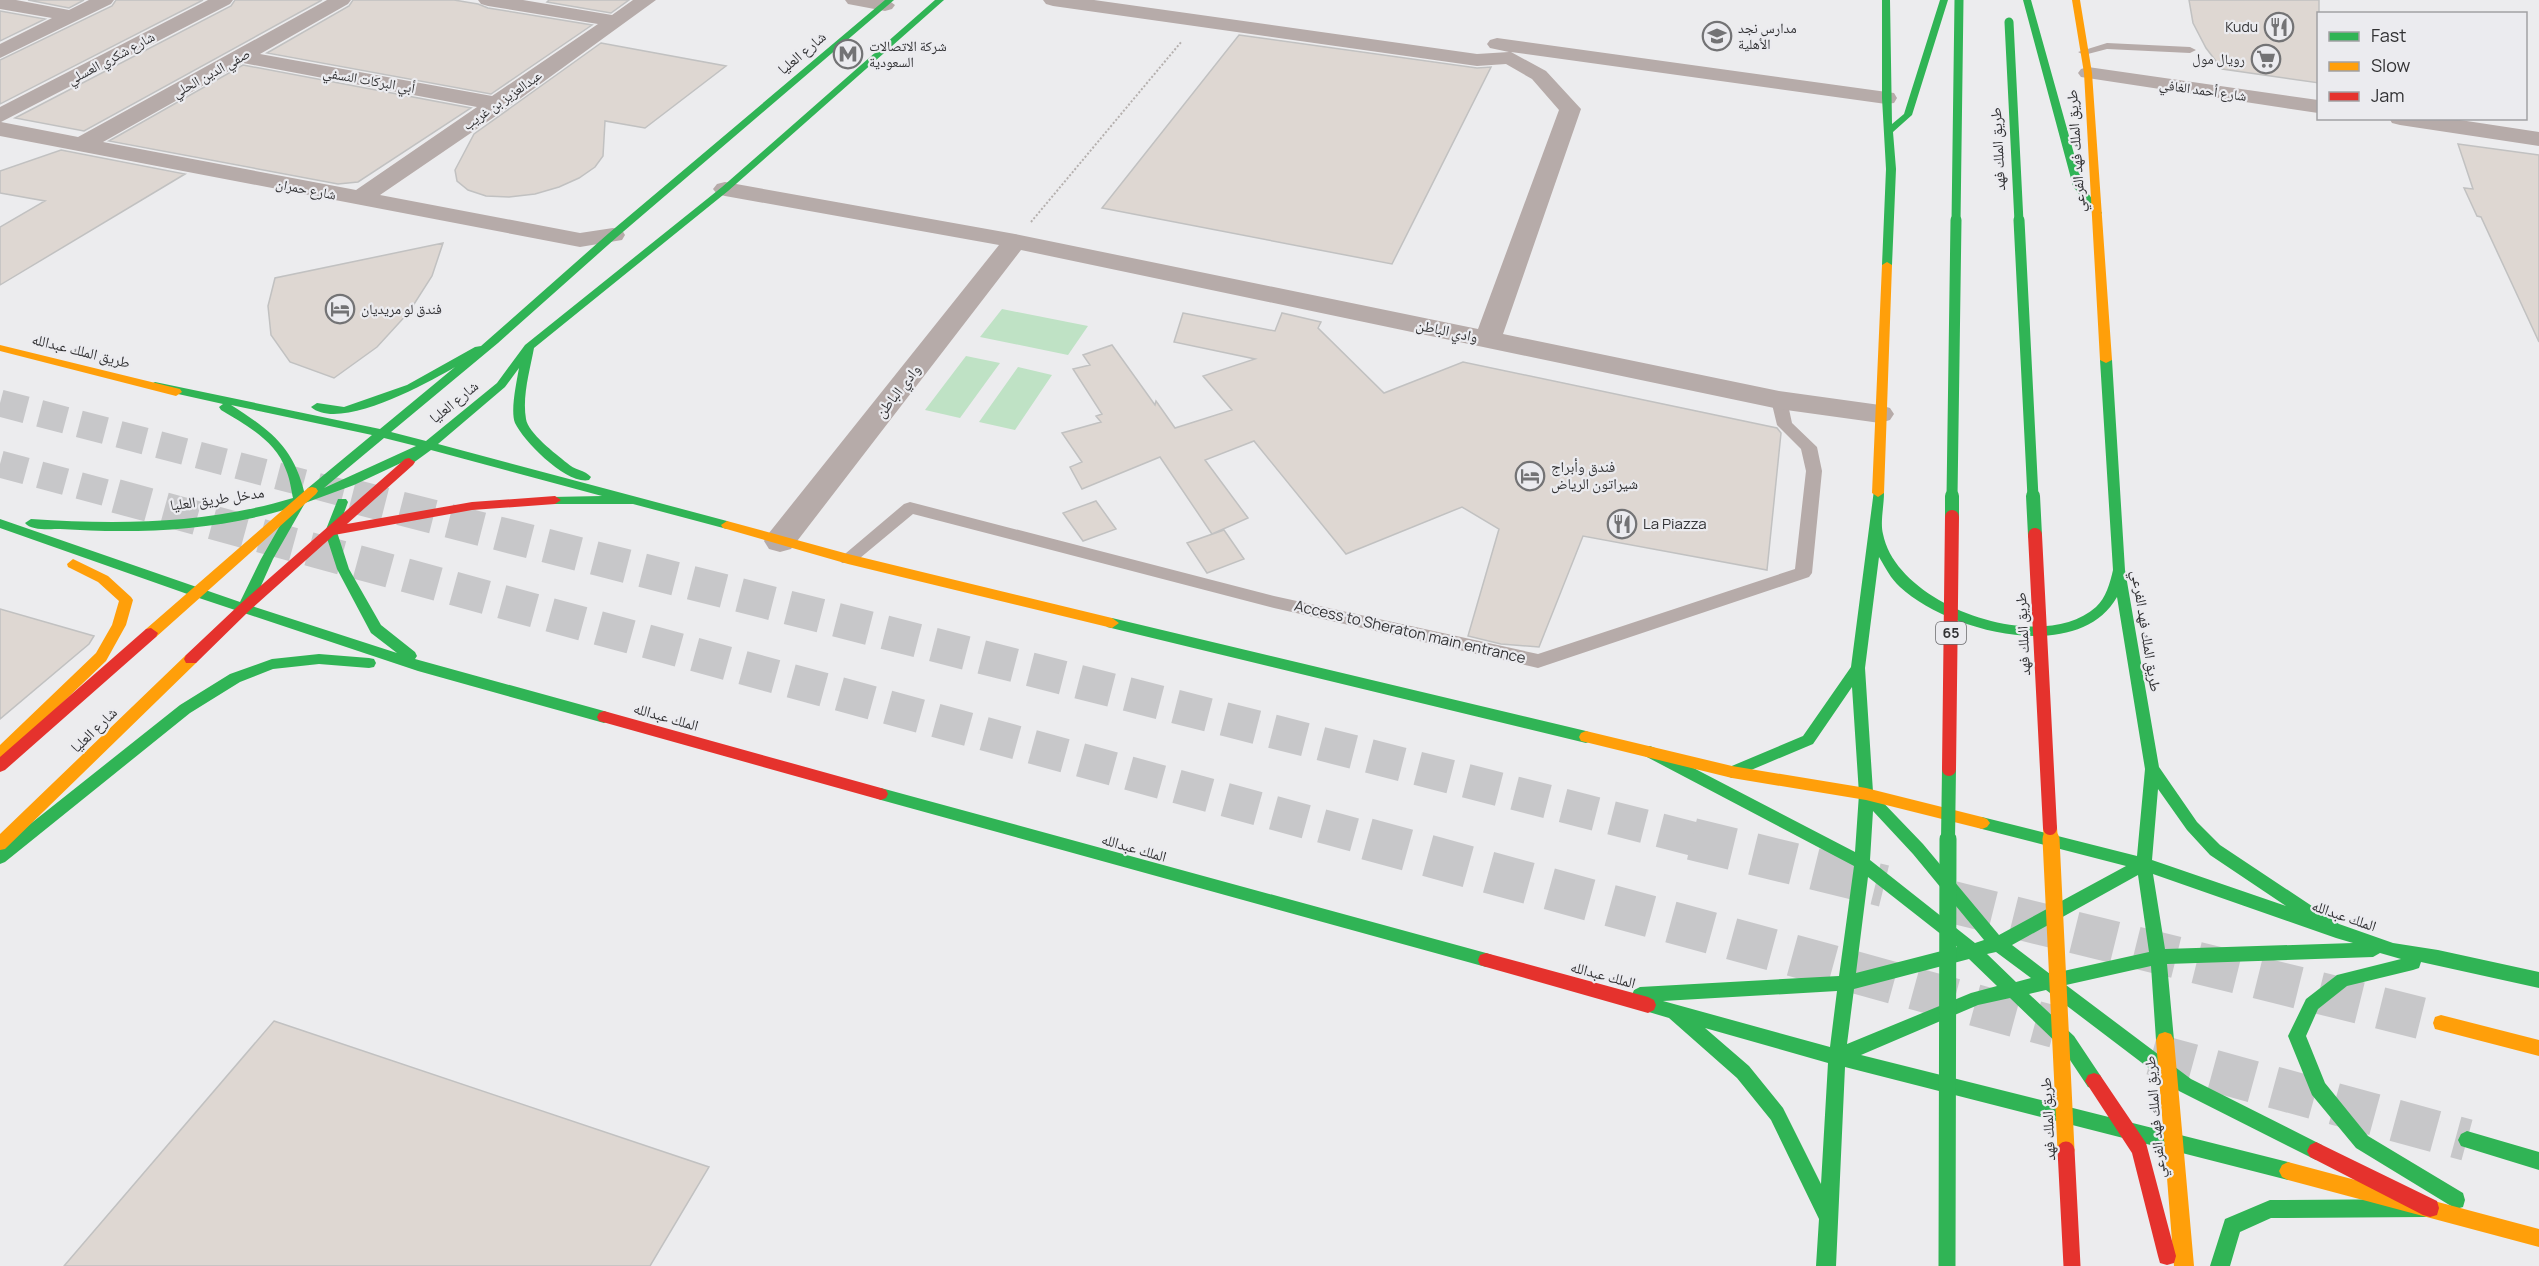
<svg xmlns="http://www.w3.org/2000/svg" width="2539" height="1266" font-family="Manrope,'Noto Naskh Arabic',sans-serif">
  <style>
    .green { fill: #bfe2c5 }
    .building { fill: #ded7d2; stroke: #c1c1c1; stroke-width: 1.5 }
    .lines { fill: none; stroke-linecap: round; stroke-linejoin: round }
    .highway-tunnel-far2 { stroke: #c7c7c9; stroke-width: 27; stroke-dasharray: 27 14; stroke-linecap: butt }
    .highway-tunnel-far1 { stroke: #c7c7c9; stroke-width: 34; stroke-dasharray: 34 16; stroke-linecap: butt }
    .highway-tunnel { stroke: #c7c7c9; stroke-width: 42; stroke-dasharray: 42 21; stroke-linecap: butt }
    .path { stroke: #b5b0ae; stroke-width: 2; stroke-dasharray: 2 2; stroke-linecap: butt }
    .lane { fill: #b6aba9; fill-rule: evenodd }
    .street { fill: #b6aba9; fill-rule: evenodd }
    .fast { fill: #30b455; fill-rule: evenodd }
    .slow { fill: #ff9f0a; fill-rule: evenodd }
    .jam { fill: #e5322d; fill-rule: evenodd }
    .fast-bridge-far3 { stroke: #30b455; stroke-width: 9 }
    .fast-bridge-far2 { stroke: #30b455; stroke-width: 11 }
    .fast-bridge-far1 { stroke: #30b455; stroke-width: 14 }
    .fast-bridge { stroke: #30b455; stroke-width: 17 }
    .slow-bridge-far1 { stroke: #ff9f0a; stroke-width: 14 }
    .slow-bridge { stroke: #ff9f0a; stroke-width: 17 }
    .jam-bridge-far1 { stroke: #e5322d; stroke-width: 14 }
    .jam-bridge { stroke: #e5322d; stroke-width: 17 }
    .labels { text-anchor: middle; stroke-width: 4.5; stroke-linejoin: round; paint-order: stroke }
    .far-poi-label { font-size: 14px; fill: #323234; stroke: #ebebef; text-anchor: start }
    .far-street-label { font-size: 14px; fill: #323234; stroke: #ebebef }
    .shield { fill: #ebebef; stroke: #6a6a6c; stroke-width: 1.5 }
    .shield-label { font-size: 14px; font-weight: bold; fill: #323234 }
    .street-label { font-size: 15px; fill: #323234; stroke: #ebebef }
    .poi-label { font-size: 15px; fill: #323234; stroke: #ebebef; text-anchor: start }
  </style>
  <rect width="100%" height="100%" fill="#ececee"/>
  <path class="green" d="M 1002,309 L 1088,326 L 1068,355 L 980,337 Z
    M 966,356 L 1000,363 L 960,418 L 925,410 Z
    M 1018,367 L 1052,375 L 1015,430 L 979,422 Z"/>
  <path class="building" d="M 28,0 L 84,0 L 69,8 Z
    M 116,0 L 203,0 L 0,104 L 0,60 L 112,6 Z
    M 235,0 L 322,0 L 84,131 L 15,118 L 231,6 Z
    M 353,0 L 454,0 L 478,4 L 488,8 L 592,25 L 491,94 L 267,53 L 349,6 Z
    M 549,0 L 629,0 L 611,13 L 547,2 Z
    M 2189,0 L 2319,0 L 2319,83 L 2222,69 L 2206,48 L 2193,23 Z
    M 0,11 L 45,19 L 0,41 Z
    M 1239,35 L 1477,68 L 1491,67 L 1392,264 L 1102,208 Z
    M 601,43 L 726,66 L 645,128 L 605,121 L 603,156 L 595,167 L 579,178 L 559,187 L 535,194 L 509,197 L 486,196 L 468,190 L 457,181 L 455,170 L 474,134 Z
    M 243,65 L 471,108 L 358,182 L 338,184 L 109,141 Z
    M 2458,144 L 2539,155 L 2539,342 L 2481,217 L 2477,216 L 2464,188 L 2473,189 Z
    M 61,150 L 185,174 L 0,285 L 0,227 L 45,201 L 0,193 L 0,171 Z
    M 443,243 L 432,276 L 409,312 L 377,347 L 334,378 L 290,362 L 271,335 L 268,306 L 275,278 Z
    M 1183,313 L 1275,331 L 1282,313 L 1321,322 L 1318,328 L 1384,393 L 1463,362 L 1777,428 L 1781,433 L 1767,570 L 1583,536 L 1539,647 L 1501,644 L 1468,636 L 1499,529 L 1462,507 L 1346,554 L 1254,441 L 1205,460 L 1248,518 L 1212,534 L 1160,457 L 1082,489 L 1070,467 L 1082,462 L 1062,433 L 1101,422 L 1096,416 L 1102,414 L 1073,369 L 1090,365 L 1083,355 L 1112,345 L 1155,405 L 1156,401 L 1175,428 L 1232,410 L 1203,376 L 1255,359 L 1174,342 Z
    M 1096,501 L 1116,529 L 1083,541 L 1063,513 Z
    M 1224,530 L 1244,559 L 1207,573 L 1187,543 Z
    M 0,609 L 94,636 L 89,644 L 0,719 Z
    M 274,1021 L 709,1167 L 650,1266 L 64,1266 Z"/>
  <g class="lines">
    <path class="highway-tunnel-far2" d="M 0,403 L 358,497
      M 0,464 L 122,497"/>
    <path class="highway-tunnel-far1" d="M 116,496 L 1373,840
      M 352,496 L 1698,840"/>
    <path class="highway-tunnel" d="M 1367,839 L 2055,1027
      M 1692,839 L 1884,886
      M 1952,902 L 2441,1023
      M 2152,1054 L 2467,1140"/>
    <path class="path" d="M 1031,222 L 1182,41"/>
    <path class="lane" d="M 2107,43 L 2190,47 L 2196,50 L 2190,53 L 2107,49 L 2084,55 L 2078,52 Z
      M 1779,395 L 1787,400 L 1792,423 L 1817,447 L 1822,471 L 1812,573 L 1809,577 L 1538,668 L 1274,608 L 913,514 L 854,563 L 842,563 L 839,559 L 904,504 L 910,502 L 1274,596 L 1538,654 L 1795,569 L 1806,471 L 1801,449 L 1777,425 L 1771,400 Z"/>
    <path class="street" d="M 0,0 L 16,0 L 69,10 L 89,0 L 114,0 L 111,4 L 0,58 L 0,44 L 52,18 L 0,9 Z
      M 208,0 L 233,0 L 230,4 L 1,122 L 78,137 L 327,0 L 351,0 L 348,4 L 260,54 L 492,96 L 598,24 L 488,6 L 481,4 L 478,0 L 523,0 L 612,15 L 633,0 L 656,0 L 506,109 L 380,195 L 580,233 L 613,228 L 622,230 L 625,235 L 622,240 L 580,247 L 0,136 L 0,107 ZM 243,63 L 477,107 L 356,190 L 103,142 Z
      M 845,0 L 888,0 L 895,5 L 892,9 L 885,11 L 848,4 Z
      M 1043,0 L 1094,0 L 1477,54 L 1509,52 L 1490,48 L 1487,44 L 1490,40 L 1497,38 L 1894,93 L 1897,98 L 1894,103 L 1886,104 L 1511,52 L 1546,71 L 1581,109 L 1503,334 L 1779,391 L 1880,405 L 1890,408 L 1894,414 L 1890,420 L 1880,423 L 1779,409 L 1021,250 L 791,549 L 780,552 L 769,549 L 764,541 L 769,533 L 999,245 L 725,196 L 717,194 L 713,189 L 717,184 L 725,182 L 1015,234 L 1478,329 L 1559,110 L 1532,79 L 1506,64 L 1477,66 L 1053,6 L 1046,4 Z
      M 2088,67 L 2318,100 L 2318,113 L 2081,77 L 2078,73 L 2081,69 Z
      M 2389,118 L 2447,118 L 2539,132 L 2539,146 L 2400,125 L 2392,123 Z"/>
    <path class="fast" d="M 885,0 L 894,0 L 617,237 L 498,343 L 391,432 L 426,441 L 497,383 L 525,345 L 722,187 L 935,0 L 944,0 L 728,191 L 534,348 C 530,370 522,396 526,419 C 528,433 556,454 567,463 C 574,470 585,470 591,477 L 589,480 C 567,485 524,442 515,423 C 510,411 517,380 519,368 L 505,387 L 438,444 L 727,521 L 733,525 L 731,528 L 727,529 L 633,504 L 555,504 L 549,500 L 551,497 L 602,496 L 431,450 L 409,466 L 403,462 L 354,485 L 305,503 L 273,559 L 252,606 L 397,653 L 371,633 L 337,569 L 325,532 L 338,499 L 346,499 L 348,502 L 337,532 L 349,569 L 381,625 L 415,652 L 417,656 L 415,659 L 604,711 L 609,713 L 611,717 L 609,721 L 604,723 L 418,671 L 193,596 L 0,528 L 0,519 L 240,602 L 261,559 L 290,508 C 216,531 137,534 60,529 C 50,529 31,531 25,523 L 31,519 C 120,525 207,524 293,498 C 291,489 290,479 286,470 C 276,441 246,425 221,410 L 219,407 L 223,404 L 151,388 L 151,384 L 155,382 L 380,429 L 455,367 C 428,383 339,432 311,407 L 317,403 L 344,407 L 407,385 L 475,347 L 481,346 L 609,233 ZM 231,405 L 372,435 L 308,488 L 306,491 L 307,494 L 305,495 C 294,447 270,430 231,405 ZM 384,438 L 416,446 L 324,488 Z
      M 1882,0 L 1890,0 L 1892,124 L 1904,114 L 1940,0 L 1948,0 L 1912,115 L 1893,132 L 1896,169 L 1892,265 L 1887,268 L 1882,265 L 1886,169 L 1882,98 Z
      M 2023,0 L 2031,0 L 2083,186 L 2102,213 L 2100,215 L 2094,215 L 2073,186 Z
      M 2106,357 L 2112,360 L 2125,570 L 2159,767 L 2197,822 L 2220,845 L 2339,924 L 2393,943 L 2438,950 L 2539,972 L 2539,988 L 2421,962 L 2419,968 L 2413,970 L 2347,986 L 2318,1009 L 2306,1036 L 2325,1083 L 2368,1136 L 2463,1193 L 2465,1200 L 2463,1207 L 2456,1209 L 2356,1148 L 2312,1095 L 2288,1036 L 2306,999 L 2337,975 L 2401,959 L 2380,953 L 2373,957 L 2167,964 L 2174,1040 L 2171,1046 L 2165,1048 L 2159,1046 L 2156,1040 L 2151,966 L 2066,985 L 2191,1079 L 2322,1145 L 2325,1151 L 2322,1157 L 2316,1160 L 2179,1091 L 2046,990 L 2029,994 L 2074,1036 L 2100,1075 L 2103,1081 L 2100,1087 L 2094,1089 L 2088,1087 L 2062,1048 L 2010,998 L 1978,1005 L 1861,1055 L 2288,1162 L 2294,1165 L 2297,1171 L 2294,1177 L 2288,1180 L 1845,1067 L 1836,1266 L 1816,1266 L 1819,1219 L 1771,1120 L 1737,1078 L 1669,1018 L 1642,1010 L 1641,1003 L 1634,1000 L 1632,995 L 1634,990 L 1640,987 L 1839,976 L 1854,866 L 1645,756 L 1643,752 L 1645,748 L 1650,746 L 1655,748 L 1855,852 L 1859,794 L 1852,687 L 1813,744 L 1732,778 L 1727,776 L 1725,772 L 1727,768 L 1803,736 L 1851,667 L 1874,490 L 1878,489 L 1884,493 C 1884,506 1880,522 1883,534 C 1897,606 2041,656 2096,607 C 2106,598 2110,583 2113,570 L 2100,360 ZM 1879,557 C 1885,567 1891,579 1900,587 C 1947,631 2078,666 2117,597 L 2145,769 L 2137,856 L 1982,817 L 1977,819 L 1974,823 L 1977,827 L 1982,829 L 2126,866 L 1999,935 L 1923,844 L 1873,792 L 1865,668 ZM 2158,789 L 2187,830 L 2210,855 L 2286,906 L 2152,860 ZM 1873,811 L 1913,854 L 1984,940 L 1975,943 L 1870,860 ZM 2153,874 L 2336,938 L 2353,943 L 2165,949 ZM 2138,875 L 2149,952 L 2050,974 L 2012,945 ZM 1868,877 L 1956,946 L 1957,947 L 1856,973 ZM 1996,952 L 2031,978 L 2016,982 L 1987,954 ZM 1969,959 L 1997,986 L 1971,993 L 1847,1044 L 1854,989 ZM 1837,991 L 1830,1047 L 1663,1001 ZM 1705,1028 L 1828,1063 L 1821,1184 L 1783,1108 L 1749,1066 Z
      M 1112,618 L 1586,731 L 1591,733 L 1593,737 L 1591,741 L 1586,743 L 1107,627 L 1105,623 L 1107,619 Z
      M 319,654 L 369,658 L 374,659 L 376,663 L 374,667 L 369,668 L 319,664 L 273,669 L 240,682 L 190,713 L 5,862 L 0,864 L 0,848 L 180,705 L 230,674 L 272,659 Z
      M 881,788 L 1486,953 L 1492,955 L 1494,960 L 1492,965 L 1486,967 L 881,800 L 876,798 L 874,794 L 876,790 Z
      M 2467,1131 L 2539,1152 L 2539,1170 L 2461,1146 L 2458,1140 L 2461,1134 Z
      M 2425,1199 L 2432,1201 L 2434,1208 L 2432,1215 L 2425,1217 L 2271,1218 L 2240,1232 L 2230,1266 L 2210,1266 L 2225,1219 L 2270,1200 Z"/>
    <path class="slow" d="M 2072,0 L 2080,0 L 2092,73 L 2112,360 L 2106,363 L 2100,360 L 2084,73 Z
      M 1887,262 L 1892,265 L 1884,493 L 1878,497 L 1872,493 L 1882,265 Z
      M 0,345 L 180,389 L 182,392 L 176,396 L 0,351 Z
      M 312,487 L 316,488 L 318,491 L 316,494 L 156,637 L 146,637 L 144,633 L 146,629 L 308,488 Z
      M 727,521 L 848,554 L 1112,618 L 1119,623 L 1112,628 L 848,564 L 723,528 L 721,525 Z
      M 73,559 L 108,576 L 131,597 L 133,600 L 126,625 L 106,661 L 5,758 L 0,760 L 0,745 L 96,653 L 112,625 L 119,601 L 98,582 L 68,567 L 67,564 Z
      M 191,654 L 196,655 L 198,659 L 196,663 L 5,849 L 0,850 L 0,834 L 186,655 Z
      M 1586,731 L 1732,766 L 1866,788 L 1982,817 L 1987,819 L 1990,823 L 1987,827 L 1982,829 L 1866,800 L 1732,778 L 1581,741 L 1579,737 L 1581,733 Z
      M 2441,1015 L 2539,1040 L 2539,1056 L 2435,1029 L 2433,1023 L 2435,1017 Z
      M 2165,1032 L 2171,1034 L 2174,1040 L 2194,1266 L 2174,1266 L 2156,1040 L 2159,1034 Z
      M 2288,1162 L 2539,1229 L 2539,1247 L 2288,1180 L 2282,1177 L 2279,1171 L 2282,1165 Z"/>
    <path class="jam" d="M 409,458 L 415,462 L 413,465 L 347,524 L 472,502 L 555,496 L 561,500 L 555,504 L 472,510 L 334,535 L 249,611 L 196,663 L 186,663 L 184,659 L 186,655 L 239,605 L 405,459 Z
      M 151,628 L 158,633 L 156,637 L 5,770 L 0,772 L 0,757 L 146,629 Z
      M 604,711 L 881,788 L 886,790 L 888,794 L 886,798 L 881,800 L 599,721 L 597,717 L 599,713 Z
      M 1486,953 L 1648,997 L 1654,1000 L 1656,1005 L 1654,1010 L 1648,1013 L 1486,967 L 1480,965 L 1478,960 L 1480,955 Z
      M 2094,1073 L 2100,1075 L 2146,1143 L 2176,1256 L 2174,1263 L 2167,1265 L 2160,1263 L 2158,1256 L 2132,1153 L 2085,1081 L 2088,1075 Z
      M 2316,1142 L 2437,1201 L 2439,1208 L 2437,1215 L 2430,1217 L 2423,1215 L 2310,1157 L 2307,1151 L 2310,1145 Z"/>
    <path class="fast-bridge-far3" d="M 2009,22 L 2019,222
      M 1956,222 L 1959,0"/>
    <path class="fast-bridge-far2" d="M 2019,220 L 2033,497
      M 1952,497 L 1956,220"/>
    <path class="fast-bridge-far1" d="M 2033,496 L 2035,535
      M 1952,517 L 1952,496
      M 1948,840 L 1949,769"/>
    <path class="fast-bridge" d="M 1947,1266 L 1948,839"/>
    <path class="slow-bridge-far1" d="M 2050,828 L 2051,840"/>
    <path class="slow-bridge" d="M 2051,839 L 2066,1150"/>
    <path class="jam-bridge-far1" d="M 2035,535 L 2050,828
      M 1949,769 L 1952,517"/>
    <path class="jam-bridge" d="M 2066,1150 L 2072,1266"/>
  </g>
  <defs>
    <g id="restaurant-ring" transform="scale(1.5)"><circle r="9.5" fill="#ebebef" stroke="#737375" stroke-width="1.5"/><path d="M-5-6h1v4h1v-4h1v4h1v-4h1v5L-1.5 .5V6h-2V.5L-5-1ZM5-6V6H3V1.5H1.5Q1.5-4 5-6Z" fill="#737375"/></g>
    <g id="school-ring" transform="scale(1.5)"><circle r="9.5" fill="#ebebef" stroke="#737375" stroke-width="1.5"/><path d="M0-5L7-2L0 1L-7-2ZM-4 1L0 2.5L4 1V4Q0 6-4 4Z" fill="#737375"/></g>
    <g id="metro-ring" transform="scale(1.5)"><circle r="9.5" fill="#ebebef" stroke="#737375" stroke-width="1.5"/><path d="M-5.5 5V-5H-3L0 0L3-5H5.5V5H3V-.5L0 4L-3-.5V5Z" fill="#737375"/></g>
    <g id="supermarket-ring" transform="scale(1.5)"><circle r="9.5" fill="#ebebef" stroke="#737375" stroke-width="1.5"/><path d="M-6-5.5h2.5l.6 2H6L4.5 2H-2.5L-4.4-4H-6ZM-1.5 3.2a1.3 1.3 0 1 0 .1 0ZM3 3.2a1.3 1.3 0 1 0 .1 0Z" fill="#737375"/></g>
    <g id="hotel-ring" transform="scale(1.5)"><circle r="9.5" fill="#ebebef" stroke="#737375" stroke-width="1.5"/><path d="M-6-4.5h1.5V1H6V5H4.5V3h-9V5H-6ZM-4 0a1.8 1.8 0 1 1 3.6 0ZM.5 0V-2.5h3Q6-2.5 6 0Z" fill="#737375"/></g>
  </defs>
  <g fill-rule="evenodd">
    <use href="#restaurant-ring" x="2279" y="27"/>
    <use href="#school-ring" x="1717" y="36"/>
    <use href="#metro-ring" x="848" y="54"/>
    <use href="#supermarket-ring" x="2266" y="59"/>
    <use href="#hotel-ring" x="340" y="309"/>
    <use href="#hotel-ring" x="1530" y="476"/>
    <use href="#restaurant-ring" x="1622" y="524"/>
  </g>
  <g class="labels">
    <g class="far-poi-label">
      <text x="2258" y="32" text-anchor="end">Kudu</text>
      <text x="1738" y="33">مدارس نجد<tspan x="1738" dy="16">الأهلية</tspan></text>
      <text x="869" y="51">شركة الاتصالات<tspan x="869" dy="16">السعودية</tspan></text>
      <text x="2245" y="64" text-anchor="end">رويال مول</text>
      <text x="361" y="314">فندق لو مريديان</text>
    </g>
    <g class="far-street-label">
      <text transform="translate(111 58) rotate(-28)" y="5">شارع شكري العسلي</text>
      <text transform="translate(211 73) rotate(-29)" y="5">صفي الدين الحلي</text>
      <text transform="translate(369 80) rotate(10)" y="5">أبي البركات النسفي</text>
      <text transform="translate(2203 90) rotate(8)" y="5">شارع أحمد الغافي</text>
      <text transform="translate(502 100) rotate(-35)" y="5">عبدالعزيز بن غريب</text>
      <text transform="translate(306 189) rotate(11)" y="5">شارع حمران</text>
    </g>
    <rect class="shield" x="1936" y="622" width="30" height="22" rx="4.5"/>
    <g class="shield-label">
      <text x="1951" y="638">65</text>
    </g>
    <g class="street-label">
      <text transform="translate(802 53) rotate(-40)" y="5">شارع العليا</text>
      <text transform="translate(1998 149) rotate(-93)" y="5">طريق الملك فهد</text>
      <text transform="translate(2076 151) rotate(-94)" y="5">طريق الملك فهد الفرعي</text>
      <text transform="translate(1447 331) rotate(12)" y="5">وادي الباطن</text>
      <text transform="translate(81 351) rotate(14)" y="5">طريق الملك عبدالله</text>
      <text transform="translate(898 391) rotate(-52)" y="5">وادي الباطن</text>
      <text transform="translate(454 402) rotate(-39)" y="5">شارع العليا</text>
      <text transform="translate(217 499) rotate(-8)" y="5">مدخل طريق العليا</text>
      <text transform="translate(2146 631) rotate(81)" y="5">طريق الملك فهد الفرعي</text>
      <text transform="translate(1410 632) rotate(13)" y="5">Access to Sheraton main entrance</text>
      <text transform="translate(2023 634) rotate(-93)" y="5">طريق الملك فهد</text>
      <text transform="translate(666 717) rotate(16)" y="5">الملك عبدالله</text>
      <text transform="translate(94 730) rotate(-44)" y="5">شارع العليا</text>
      <text transform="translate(1134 848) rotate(16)" y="5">الملك عبدالله</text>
      <text transform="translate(2344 916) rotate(19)" y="5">الملك عبدالله</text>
      <text transform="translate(1603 975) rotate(15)" y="5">الملك عبدالله</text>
      <text transform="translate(2155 1117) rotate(-95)" y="5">طريق الملك فهد الفرعي</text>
      <text transform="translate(2048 1119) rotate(-93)" y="5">طريق الملك فهد</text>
    </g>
    <g class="poi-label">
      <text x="1551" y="472">فندق وأبراج<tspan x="1551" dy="17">شيراتون الرياض</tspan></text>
      <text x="1643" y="529">La Piazza</text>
    </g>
  </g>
  <rect x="2317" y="12" width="210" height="108" fill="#ebebef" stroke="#a1a1a4" stroke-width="1.5"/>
  <rect x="2329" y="32" width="30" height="9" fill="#30b455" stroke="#a1a1a4" stroke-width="1.5"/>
  <text x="2371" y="42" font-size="18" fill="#323234">Fast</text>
  <rect x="2329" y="62" width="30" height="9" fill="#ff9f0a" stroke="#a1a1a4" stroke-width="1.5"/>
  <text x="2371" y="72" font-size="18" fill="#323234">Slow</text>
  <rect x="2329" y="92" width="30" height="9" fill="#e5322d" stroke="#a1a1a4" stroke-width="1.5"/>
  <text x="2371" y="102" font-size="18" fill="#323234">Jam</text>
</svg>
